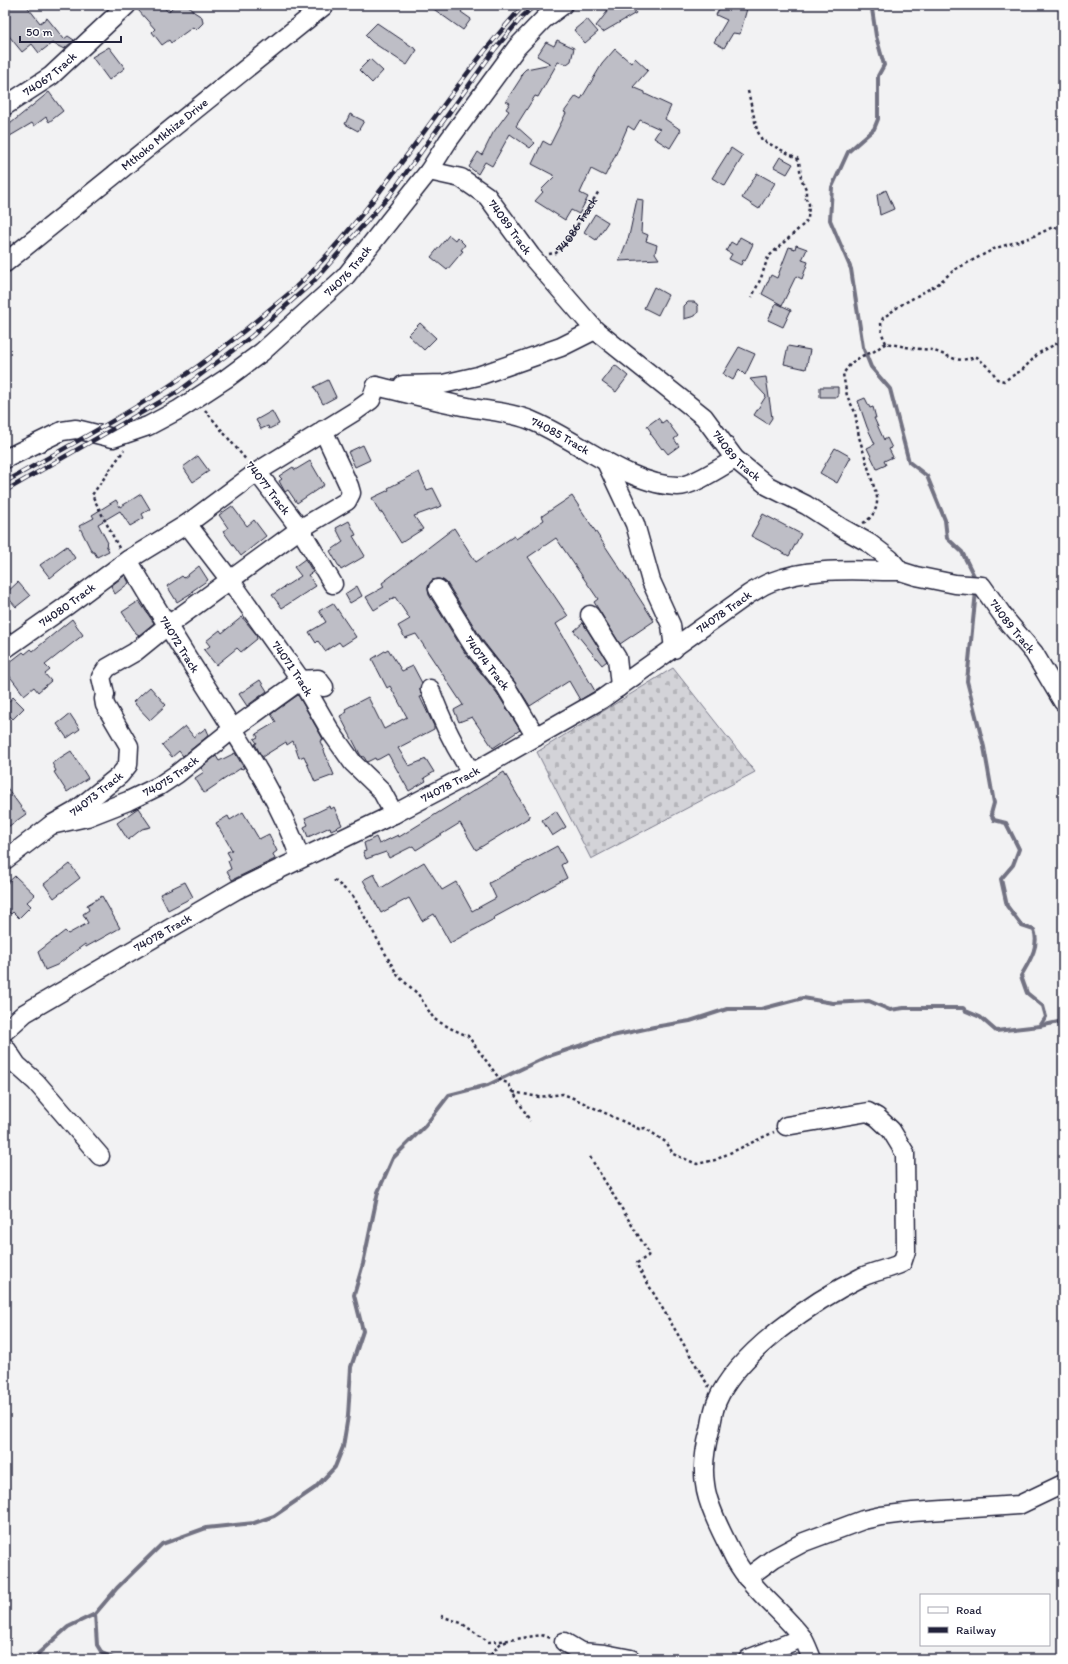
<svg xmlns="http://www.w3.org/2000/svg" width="1068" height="1664" font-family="Itim,sans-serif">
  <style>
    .cemetery { fill: url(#cemetery-stones); stroke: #7a7a8a }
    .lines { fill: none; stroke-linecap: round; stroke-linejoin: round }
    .stream { stroke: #727282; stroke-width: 4 }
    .building { fill: #bebec6; stroke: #22223b }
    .minor-casing { stroke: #22223b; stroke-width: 21 }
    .path { stroke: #22223b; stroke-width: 2.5; stroke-dasharray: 3 3; stroke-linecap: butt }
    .minor { stroke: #fff; stroke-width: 18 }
    .rail-casing { stroke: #22223b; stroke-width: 4.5 }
    .rail { stroke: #fff; stroke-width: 3; stroke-dasharray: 9; stroke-linecap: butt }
    .labels { text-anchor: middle; stroke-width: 3.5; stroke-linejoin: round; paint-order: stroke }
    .street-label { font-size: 12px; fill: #22223b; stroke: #fff }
  </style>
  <defs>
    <pattern id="cemetery-stones" width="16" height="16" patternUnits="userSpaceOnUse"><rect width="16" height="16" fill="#d3d3d8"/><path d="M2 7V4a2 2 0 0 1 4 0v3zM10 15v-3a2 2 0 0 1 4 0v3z" fill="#b5b5ba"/></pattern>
  </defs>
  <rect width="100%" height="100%" fill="#f2f2f3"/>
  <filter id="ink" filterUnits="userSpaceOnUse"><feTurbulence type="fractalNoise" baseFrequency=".025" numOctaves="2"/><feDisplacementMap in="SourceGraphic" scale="8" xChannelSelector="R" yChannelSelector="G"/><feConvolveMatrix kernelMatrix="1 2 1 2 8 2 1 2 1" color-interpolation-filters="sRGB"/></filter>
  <g filter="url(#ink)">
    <path class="cemetery" d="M 673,668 L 755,772 L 591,859 L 537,752 Z"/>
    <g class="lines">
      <path class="stream" d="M 873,5 L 872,9 L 876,36 L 884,65 L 878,76 L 878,119 L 874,129 L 848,152 L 832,187 L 830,220 L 851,269 L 863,347 L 871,367 L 890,389 L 909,462 L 927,476 L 945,520 L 947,538 L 962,552 L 976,580
        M 976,591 L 967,681 L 984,747 L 994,803 L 991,814 L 994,820 L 1006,823 L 1019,849 L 1013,865 L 1001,879 L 1007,906 L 1022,926 L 1034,930 C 1040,946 1029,962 1021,976 L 1027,993 L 1043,1006 L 1046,1017 L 1040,1026
        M 95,1614 L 97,1645 L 102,1653 L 115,1659
        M 32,1659 L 68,1627 L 95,1614 L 117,1588 L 162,1544 L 206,1528 L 254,1523 L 274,1516 L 315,1488 L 335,1467 L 343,1447 L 348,1416 L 351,1367 L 363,1331 L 354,1295 L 363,1264 L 378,1192 L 393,1158 L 425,1126 L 449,1095 L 488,1085 L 546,1057 L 603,1038 L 654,1027 L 690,1021 L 727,1009 L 761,1009 L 803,998 L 833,1003 L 869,1001 L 890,1010 L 904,1008 L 963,1008 L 966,1011 L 980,1017 L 996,1031 L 1040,1026 L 1058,1022 L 1063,1024"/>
    </g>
    <path class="building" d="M 5,5 L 26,5 L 40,23 L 47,18 L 64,39 L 68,36 L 74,40 L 64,49 L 52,43 L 39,53 L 32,44 L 22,52 L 5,31 Z
      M 143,5 L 162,5 L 168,12 L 175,5 L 188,5 L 194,12 L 202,17 L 203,23 L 196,30 L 193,27 L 171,43 L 169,40 L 162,45 L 152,32 L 155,29 L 138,10 Z
      M 428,5 L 466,5 L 461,12 L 471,19 L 463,30 Z
      M 604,5 L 632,5 L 636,13 L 603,32 L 596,26 L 607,12 Z
      M 721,5 L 748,5 L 740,34 L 733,33 L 724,48 L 714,42 L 727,20 L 716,15 Z
      M 587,19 L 598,32 L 585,43 L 574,30 Z
      M 377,23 L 417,50 L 407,65 L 372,42 L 365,35 Z
      M 557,40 L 574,48 L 571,61 L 567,64 L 558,62 L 538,97 L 535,96 L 516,126 L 535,143 L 530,148 L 510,134 L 492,166 L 485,162 L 478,174 L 469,167 L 478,152 L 482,155 L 493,133 L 509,111 L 506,109 L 510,103 L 506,101 L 521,78 L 522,73 L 526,69 L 551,64 L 537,56 L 546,42 L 554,46 Z
      M 109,47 L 125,68 L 109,80 L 92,57 Z
      M 615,49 L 631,63 L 635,58 L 648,70 L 633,87 L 645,92 L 645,94 L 671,106 L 665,119 L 681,130 L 670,148 L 654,138 L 660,129 L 640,120 L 634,130 L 628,126 L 615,156 L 605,176 L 591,169 L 580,193 L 588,197 L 579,214 L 571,210 L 565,220 L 535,201 L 543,192 L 541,190 L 555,176 L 532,164 L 543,141 L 550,145 L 566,113 L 564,112 L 576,96 L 581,99 L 602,64 Z
      M 370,59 L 383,71 L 372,83 L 359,70 Z
      M 49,92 L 63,111 L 49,122 L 46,117 L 34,126 L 32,123 L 5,139 L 5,128 Z
      M 350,114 L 364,121 L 358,131 L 345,124 Z
      M 731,148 L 743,156 L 725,186 L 712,178 Z
      M 780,157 L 793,164 L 787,174 L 774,167 Z
      M 757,173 L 775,183 L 759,209 L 742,198 Z
      M 886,190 L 894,209 L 880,215 L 877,195 Z
      M 637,199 L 643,200 L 641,232 L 648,235 L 646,241 L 657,245 L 655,253 L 659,259 L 619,261 L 629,236 Z
      M 595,214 L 608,222 L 596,240 L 584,232 Z
      M 449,235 L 455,240 L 457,237 L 465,245 L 461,250 L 463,251 L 447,270 L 431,257 Z
      M 740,237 L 753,244 L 745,261 L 743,260 L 741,265 L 729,259 L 732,254 L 726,251 L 731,242 L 736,245 Z
      M 796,245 L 807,249 L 802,260 L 808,262 L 802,279 L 796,276 L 782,305 L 762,294 L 771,275 L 777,278 L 789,247 L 795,249 Z
      M 654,287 L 668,295 L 658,315 L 644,308 Z
      M 688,302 L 694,302 L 697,304 L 698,307 L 698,312 L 695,316 L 684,319 L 684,306 Z
      M 776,303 L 791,310 L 783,327 L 768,320 Z
      M 420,323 L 436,338 L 424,350 L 408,335 Z
      M 788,346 L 810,350 L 806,369 L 784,364 Z
      M 739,347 L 755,354 L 745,375 L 739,369 L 733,380 L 723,374 Z
      M 615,365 L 628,376 L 616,392 L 602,382 Z
      M 766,377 L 772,418 L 768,424 L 754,415 L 766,396 L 750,379 Z
      M 328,380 L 336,397 L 323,404 L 314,387 Z
      M 820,387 L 838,387 L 838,397 L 820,397 Z
      M 865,398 L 870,408 L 873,407 L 876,418 L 874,418 L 884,440 L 887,438 L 892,448 L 889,449 L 893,457 L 884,461 L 886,465 L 877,469 L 867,448 L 875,444 L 867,427 L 858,401 Z
      M 272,411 L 279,424 L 269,429 L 268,426 L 261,429 L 256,420 Z
      M 658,418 L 662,423 L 666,420 L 678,436 L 674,439 L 679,446 L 668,454 L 663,448 L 662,449 L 650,433 L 651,432 L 647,426 Z
      M 363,445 L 370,460 L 355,467 L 348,452 Z
      M 835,448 L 851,457 L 837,483 L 820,473 Z
      M 198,456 L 209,471 L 193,482 L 183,467 Z
      M 310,461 L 324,485 L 297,503 L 288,490 L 285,492 L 279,481 L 282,479 L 279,476 L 293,467 L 295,470 Z
      M 419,472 L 427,490 L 433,488 L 442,506 L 414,516 L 423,529 L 401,543 L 382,512 L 380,513 L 372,498 L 389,490 L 388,488 Z
      M 141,494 L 150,509 L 142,514 L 144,518 L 130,526 L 120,511 L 98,524 L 108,543 L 106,545 L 109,551 L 97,557 L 94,552 L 92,552 L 79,526 L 94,518 L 92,515 L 116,500 L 120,507 Z
      M 572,496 L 627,579 L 654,621 L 620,644 L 594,602 L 598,599 L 556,538 L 528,557 L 568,616 L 556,624 L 595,691 L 580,700 L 569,681 L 530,706 L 514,681 L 483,641 L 447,583 L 443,580 L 438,579 L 432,580 L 429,584 L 428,589 L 429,595 L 465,653 L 497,693 L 520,730 L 493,748 L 472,717 L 459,722 L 454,710 L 463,705 L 416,634 L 405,638 L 398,626 L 410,619 L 395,597 L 374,610 L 366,597 L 384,587 L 382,583 L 454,528 L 476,562 L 514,536 L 516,539 L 544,520 L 542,516 Z
      M 232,506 L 247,526 L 254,520 L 266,536 L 241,556 L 223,531 L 228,528 L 219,515 Z
      M 763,514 L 801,534 L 789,556 L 751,536 Z
      M 349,521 L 356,535 L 353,536 L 365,556 L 341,570 L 330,551 L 343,542 L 336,528 Z
      M 67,546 L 75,558 L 50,578 L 40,565 Z
      M 305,559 L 313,572 L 308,575 L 316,586 L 282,608 L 272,595 L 301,576 L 294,567 Z
      M 199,566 L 208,580 L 192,591 L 193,592 L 177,602 L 167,586 L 182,576 L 184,578 Z
      M 125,575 L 129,583 L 115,594 L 111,586 Z
      M 18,582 L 30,596 L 16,607 L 5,594 Z
      M 357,586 L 362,596 L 350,603 L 345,594 Z
      M 139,601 L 154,623 L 138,636 L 122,612 Z
      M 333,603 L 356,637 L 342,646 L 339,642 L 325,651 L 318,641 L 316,643 L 309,632 L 326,622 L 319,611 Z
      M 242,617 L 256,634 L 257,639 L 241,652 L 237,648 L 216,665 L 204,650 L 210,646 L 206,641 L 220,630 L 222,633 Z
      M 72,619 L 83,635 L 45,665 L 50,670 L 45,674 L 51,681 L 38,692 L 34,687 L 24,695 L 5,670 L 5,666 L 23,652 L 25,654 L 31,649 L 33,651 Z
      M 583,623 L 607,661 L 602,665 L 574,631 Z
      M 388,649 L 402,671 L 413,666 L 422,683 L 420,688 L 422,697 L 420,697 L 434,726 L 434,729 L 398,748 L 409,766 L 426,759 L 434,772 L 424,778 L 426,781 L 409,791 L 388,754 L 379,759 L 376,760 L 375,758 L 367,762 L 364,757 L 361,756 L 340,716 L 347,712 L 345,709 L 368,697 L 384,729 L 407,717 L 390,686 L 387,688 L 372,659 Z
      M 260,680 L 267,691 L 247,706 L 239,694 Z
      M 150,687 L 166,705 L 150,720 L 133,702 Z
      M 298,695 L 323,739 L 320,741 L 334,775 L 315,782 L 304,756 L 299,758 L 293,741 L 287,745 L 286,742 L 262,757 L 255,744 L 257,743 L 254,739 L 258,737 L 256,734 L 276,722 L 271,714 Z
      M 13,697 L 24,708 L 13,719 L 5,711 L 5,706 Z
      M 70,714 L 80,729 L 67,738 L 57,724 Z
      M 185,726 L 194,737 L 206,728 L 209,735 L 183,756 L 179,751 L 172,757 L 162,745 Z
      M 71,751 L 88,778 L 67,792 L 54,772 L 56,771 L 52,763 Z
      M 235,753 L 244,768 L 242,769 L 241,768 L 204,793 L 195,778 L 204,772 L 201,768 L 216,756 L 219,761 Z
      M 504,772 L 530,817 L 476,850 L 460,823 L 416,850 L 413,846 L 389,858 L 386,852 L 366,859 L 363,852 L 366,851 L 364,843 L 376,837 L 379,844 L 398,835 L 399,837 Z
      M 5,785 L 26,814 L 5,829 Z
      M 330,806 L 331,809 L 334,807 L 342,825 L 331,830 L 330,827 L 308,837 L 304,827 L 308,825 L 305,818 Z
      M 138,808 L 151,827 L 142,829 L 128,840 L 117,823 Z
      M 556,811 L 566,827 L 552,836 L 542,820 Z
      M 243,812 L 259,839 L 269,834 L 277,851 L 273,854 L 275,859 L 232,880 L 227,871 L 231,869 L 228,861 L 231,859 L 227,852 L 232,850 L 216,823 L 228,816 L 230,820 Z
      M 557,846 L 566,862 L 561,865 L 567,878 L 493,918 L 494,919 L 450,943 L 434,914 L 422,921 L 409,898 L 381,913 L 363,880 L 374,874 L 381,888 L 424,862 L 442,890 L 456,882 L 472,911 L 496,898 L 489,883 Z
      M 70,864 L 80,878 L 54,898 L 44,884 Z
      M 15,876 L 35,895 L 27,902 L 31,906 L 19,918 L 13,912 L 11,914 L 5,909 L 5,885 Z
      M 185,882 L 193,897 L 168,910 L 160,894 Z
      M 102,896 L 120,928 L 86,947 L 85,944 L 57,965 L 45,970 L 38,952 L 65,931 L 68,934 L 88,923 L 83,914 L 89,910 L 87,905 Z"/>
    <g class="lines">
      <g class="minor-casing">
        <g id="minor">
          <path id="s2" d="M 5,106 L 51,76 L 127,5"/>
          <path id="s3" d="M 429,171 L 461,178 L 487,196 L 531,256 L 595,330 L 704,417 L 735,459 L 768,486 L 806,505 L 842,528 L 869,543 L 890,559 L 900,571 L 916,576 L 955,584 L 982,586 L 1006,620 L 1034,653 L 1063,702"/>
          <path id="s4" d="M 5,263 L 325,5"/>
          <path d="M 403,385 L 443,384 L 478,376 L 561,347 L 595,330"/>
          <path id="s5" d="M 376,386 C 406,393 437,401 468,407 C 488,411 510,412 530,420 C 575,438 630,486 678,486 C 693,486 721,467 735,459"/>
          <path id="s6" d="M 5,459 L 62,431 L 76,429 L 113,438 L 148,426 L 178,410 L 227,378 L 262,352 L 345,277 L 429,171 L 448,141 L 517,47 L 544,19 L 563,5"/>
          <path d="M 605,460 L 635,524 L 651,581 L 671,625 L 674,649"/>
          <path d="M 257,472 L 300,529 L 333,584"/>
          <path id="s7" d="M 187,524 L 230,580 L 301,680 L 331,732 L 353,763 L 381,790 L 394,814"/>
          <path id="s8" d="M 128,560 C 155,606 183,651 212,696 C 245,748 280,801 300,858"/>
          <path id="s9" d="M 438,589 L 474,647 L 506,687 L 536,737"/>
          <path d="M 590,615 L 617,658 L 620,686 L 618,688"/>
          <path id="s10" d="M 5,649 L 65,607 L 128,560 L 187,524 L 257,472 L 357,410 L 371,400 L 376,386"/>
          <path d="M 430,689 C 441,719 454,747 472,773"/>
          <path id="s11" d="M 51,825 L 74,812 L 120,775 L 128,765 L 129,746 L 105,705 L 104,699 L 105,694 L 101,677 L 107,668 L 135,652 L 167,626 L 300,529 L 347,501 L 351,493 L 349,486 L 323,430"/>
          <path id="s12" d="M 5,860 L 51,825 L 87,817 L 128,801 L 159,786 L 177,774 L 233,729 L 301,680 L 318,679 L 324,687"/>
          <path id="s13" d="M 5,1031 L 25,1013 L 236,890 L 394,814 L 472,773 L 602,699 L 749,594 C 756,590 763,585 771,582 C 812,566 857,571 900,571"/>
          <path d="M 5,1047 L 17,1065 L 36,1082 L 100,1156"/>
          <path d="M 786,1126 L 868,1112 L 877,1117 L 891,1130 L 905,1153 L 906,1251 L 902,1263 C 889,1269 875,1271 862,1277 C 815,1300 738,1352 717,1401 C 713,1410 712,1421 710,1430 C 705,1448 702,1465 705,1484 C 707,1506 725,1539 735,1559 C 752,1590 781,1610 802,1637 C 806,1643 809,1652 812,1659"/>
          <path d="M 747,1578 L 774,1558 L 804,1542 L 863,1520 L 881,1516 L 913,1512 L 1019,1505 L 1063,1484"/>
          <path d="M 564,1642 L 581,1652 L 605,1654 L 631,1659"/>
          <path d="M 748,1659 L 802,1638"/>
        </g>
      </g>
      <g class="path">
        <path d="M 748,91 L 757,130 L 762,140 L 797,158 L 799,161 L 801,178 L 806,189 L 806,199 L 809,204 L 808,219 L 804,224 L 768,257 L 761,278 L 752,297"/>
        <path id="s1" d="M 549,254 L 556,253 L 566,243 L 599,191"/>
        <path d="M 886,343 L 882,334 L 881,323 L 883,318 L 901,305 L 938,284 L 954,270 L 996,248 L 1032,237 L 1053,227 L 1063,228"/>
        <path d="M 205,410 L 247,461"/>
        <path d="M 863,523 C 873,518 878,508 877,497 L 859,437 L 855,412 L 847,396 L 843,374 L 851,363 L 862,356 L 873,352 L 886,343 L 911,348 L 932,350 L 955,359 L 962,360 L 977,357 L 992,371 L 997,379 L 1004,381 L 1022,370 L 1039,353 L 1063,340"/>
        <path d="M 119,548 L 92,495 L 124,450"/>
        <path d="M 334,880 L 353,896 L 398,976 L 418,994 L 434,1019 L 452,1029 L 468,1036 L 501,1081 L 508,1083 L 530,1121"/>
        <path d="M 513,1092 L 539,1097 L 563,1094 L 573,1098 L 639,1129 L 645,1128 L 667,1143 L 673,1154 L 697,1164 L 715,1160 L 774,1132"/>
        <path d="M 590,1157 L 649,1253 L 648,1256 L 637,1263 L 638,1267 L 709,1387"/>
        <path d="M 441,1616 L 461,1623 L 489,1642 L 510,1640 L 541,1635 L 551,1638"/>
        <path d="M 487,1659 L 500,1644 L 508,1641"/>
      </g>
      <use href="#minor" class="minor"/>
      <g class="rail-casing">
        <path id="rail" d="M 5,482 C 63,449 123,417 178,380 C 208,360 236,338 263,315 C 274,305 286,297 296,287 C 384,203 442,94 524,5
          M 5,491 L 179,391 L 252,336 L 314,281 L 390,195 L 495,49 L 522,17 L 535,5"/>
      </g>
      <use href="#rail" class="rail"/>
    </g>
  </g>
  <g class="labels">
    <g class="street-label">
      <text dy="4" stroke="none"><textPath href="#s2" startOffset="55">74067 Track</textPath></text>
      <text dy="4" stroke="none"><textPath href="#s4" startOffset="205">Mthoko Mkhize Drive</textPath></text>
      <text dy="4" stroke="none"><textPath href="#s1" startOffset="42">74086 Track</textPath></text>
      <text dy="4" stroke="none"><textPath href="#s3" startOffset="103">74089 Track</textPath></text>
      <text dy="4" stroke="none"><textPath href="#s6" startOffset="407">74076 Track</textPath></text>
      <text dy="4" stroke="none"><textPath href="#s5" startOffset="192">74085 Track</textPath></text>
      <text dy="4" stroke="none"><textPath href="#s3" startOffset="427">74089 Track</textPath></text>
      <text transform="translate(268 488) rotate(52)" y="4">74077 Track</text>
      <text dy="4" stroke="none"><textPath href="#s10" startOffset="76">74080 Track</textPath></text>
      <text dy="4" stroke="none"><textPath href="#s13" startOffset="834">74078 Track</textPath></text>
      <text dy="4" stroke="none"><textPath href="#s3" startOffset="763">74089 Track</textPath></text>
      <text dy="4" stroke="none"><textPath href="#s8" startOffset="99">74072 Track</textPath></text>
      <text dy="4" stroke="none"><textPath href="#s9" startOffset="89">74074 Track</textPath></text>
      <text dy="4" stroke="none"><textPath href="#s7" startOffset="179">74071 Track</textPath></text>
      <text dy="4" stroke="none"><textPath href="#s12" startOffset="188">74075 Track</textPath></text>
      <text dy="4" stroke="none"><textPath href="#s13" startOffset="510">74078 Track</textPath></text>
      <text dy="4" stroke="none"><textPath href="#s11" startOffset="55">74073 Track</textPath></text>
      <text dy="4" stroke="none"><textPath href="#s13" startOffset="186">74078 Track</textPath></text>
    </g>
  </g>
  <rect width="1068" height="1664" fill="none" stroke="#fff" stroke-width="20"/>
  <rect x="10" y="10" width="1048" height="1644" fill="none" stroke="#22223b" stroke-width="1.5" filter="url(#ink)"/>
  <rect x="920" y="1594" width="130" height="52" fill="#ffffff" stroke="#a7a7b1"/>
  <rect x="928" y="1607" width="20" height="6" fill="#ffffff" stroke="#a7a7b1"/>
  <text x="956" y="1614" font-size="12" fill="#22223b">Road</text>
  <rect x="928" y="1627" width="20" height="6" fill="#22223b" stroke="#a7a7b1"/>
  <text x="956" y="1634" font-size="12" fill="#22223b">Railway</text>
  <path d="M20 36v6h101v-6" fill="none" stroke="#22223b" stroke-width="2"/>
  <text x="26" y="36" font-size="12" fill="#22223b" stroke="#ffffff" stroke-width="3" paint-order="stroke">50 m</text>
</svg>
